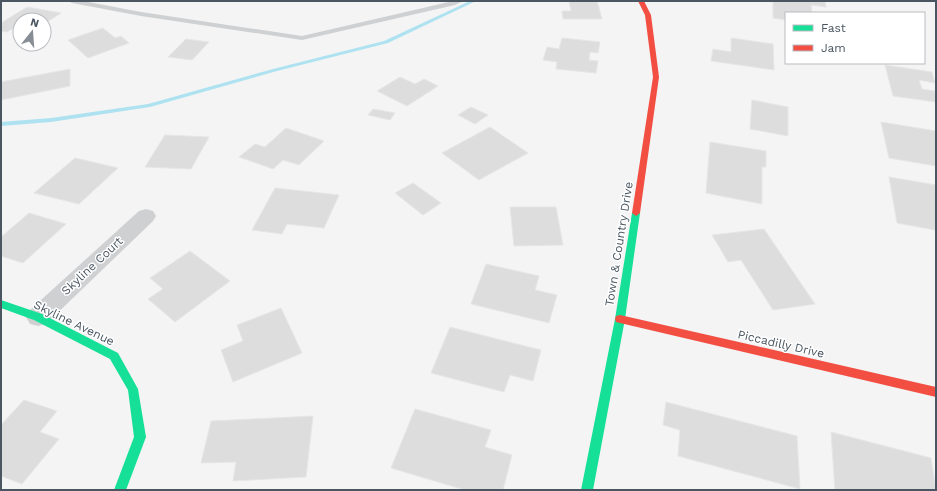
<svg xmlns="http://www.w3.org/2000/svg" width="937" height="491" font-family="'Work Sans',sans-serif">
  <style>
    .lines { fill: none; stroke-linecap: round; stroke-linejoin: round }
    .stream { fill: #aee2f0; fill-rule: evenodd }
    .building { fill: #ddddde; stroke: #e5e6e7 }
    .lane { fill: #ced0d2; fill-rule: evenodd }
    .street { fill: #ced0d2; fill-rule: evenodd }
    .fast { fill: #16e098; fill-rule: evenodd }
    .jam { fill: #f24e42; fill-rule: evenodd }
    .labels { text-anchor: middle; stroke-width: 3; stroke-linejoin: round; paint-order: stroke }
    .street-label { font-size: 12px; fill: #4a5661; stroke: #fff }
  </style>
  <rect width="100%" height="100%" fill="#f4f4f4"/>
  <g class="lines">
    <path class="stream" d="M 470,1 L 476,1 L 388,43 L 277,71 L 150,107 L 51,122 L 1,126 L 1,122 L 51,118 L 148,104 L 273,69 L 384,41 Z"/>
  </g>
  <path class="building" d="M 569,1 L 597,1 L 602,19 L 563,19 L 562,11 L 571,11 Z
    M 773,1 L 825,1 L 826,7 L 811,5 L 812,13 L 786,13 L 786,20 L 773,18 Z
    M 27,7 L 61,13 L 44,24 L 44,20 L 20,20 L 20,24 L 7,32 L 1,31 L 1,23 Z
    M 103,28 L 115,38 L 121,36 L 129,43 L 88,58 L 68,40 Z
    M 562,38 L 600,42 L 598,53 L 590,52 L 589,60 L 598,61 L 596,73 L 556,69 L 557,62 L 543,60 L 547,47 L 559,49 Z
    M 731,38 L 773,44 L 774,70 L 711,61 L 713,49 L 731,52 Z
    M 186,39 L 209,42 L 192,60 L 168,57 Z
    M 885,65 L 932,72 L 935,83 L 919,80 L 922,89 L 935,91 L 936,102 L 893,96 Z
    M 70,69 L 70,86 L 1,100 L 1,82 Z
    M 400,77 L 415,84 L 424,79 L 438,86 L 407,106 L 377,91 Z
    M 752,100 L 788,107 L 788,136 L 750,129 Z
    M 471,107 L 488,115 L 475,124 L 458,115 Z
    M 373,109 L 395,113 L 390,120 L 368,115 Z
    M 881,122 L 936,131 L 936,166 L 889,158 Z
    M 490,127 L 528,153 L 479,180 L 442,153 Z
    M 286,128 L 324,141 L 299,165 L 283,160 L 273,169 L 239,157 L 255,144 L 265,147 Z
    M 165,135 L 209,137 L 191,169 L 145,167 Z
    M 710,142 L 766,151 L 766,167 L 762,167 L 762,204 L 706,193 Z
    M 75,158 L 118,168 L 79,204 L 34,193 Z
    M 889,177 L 936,185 L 936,233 L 935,230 L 897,223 Z
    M 413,183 L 441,203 L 423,215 L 395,193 Z
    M 275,188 L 339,195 L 324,228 L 287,224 L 282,234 L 252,230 Z
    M 510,207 L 556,207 L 563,245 L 514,246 Z
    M 29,213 L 66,224 L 23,263 L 1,256 L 1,237 Z
    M 764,229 L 815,304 L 773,310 L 741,260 L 728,262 L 712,235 Z
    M 190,251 L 230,281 L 175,322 L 148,299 L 163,289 L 150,278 Z
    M 486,264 L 539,276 L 535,290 L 557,295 L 549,323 L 471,304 Z
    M 281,308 L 302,353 L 233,382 L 221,350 L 243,341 L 237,325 Z
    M 450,327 L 541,350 L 533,381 L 510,375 L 504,392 L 431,373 Z
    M 24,400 L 57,411 L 40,432 L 59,439 L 22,484 L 1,476 L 1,425 Z
    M 666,402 L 797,436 L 800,489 L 678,456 L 680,430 L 663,425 Z
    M 415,409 L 491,430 L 485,447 L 512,455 L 503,490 L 465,490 L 391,468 Z
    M 313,416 L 306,477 L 233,481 L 236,462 L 201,463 L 211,421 Z
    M 831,432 L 931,458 L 936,490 L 835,490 Z"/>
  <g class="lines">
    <path class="lane" d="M 68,1 L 83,1 L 141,12 L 302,36 L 453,1 L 463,1 L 455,5 L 302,40 L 141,16 L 72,3 Z"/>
    <path class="street" d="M 146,209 L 153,211 L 156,216 L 153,221 L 46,324 L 38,326 L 30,324 L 26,317 L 30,310 L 139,211 Z"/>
    <path class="fast" d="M 636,210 L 640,213 L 625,319 L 593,490 L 581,490 L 615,319 L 632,213 Z
      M 1,300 L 42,314 L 118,353 L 138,389 L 146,437 L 126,490 L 114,490 L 134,437 L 128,390 L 110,359 L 34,320 L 1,308 Z"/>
    <path class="jam" d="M 638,1 L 644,1 L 651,15 L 659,77 L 640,213 L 636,216 L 632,213 L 653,77 L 645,15 Z
      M 620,315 L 936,387 L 936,397 L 620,323 L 616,322 L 615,319 L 616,316 Z"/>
  </g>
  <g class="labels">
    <g class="street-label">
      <text transform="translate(619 244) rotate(-81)" y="4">Town &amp; Country Drive</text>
      <text transform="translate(92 266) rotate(-43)" y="4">Skyline Court</text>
      <text transform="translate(74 323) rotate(26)" y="4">Skyline Avenue</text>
      <text transform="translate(781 344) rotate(13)" y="4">Piccadilly Drive</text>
    </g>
  </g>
  <rect width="937" height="491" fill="none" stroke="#4a5661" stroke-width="4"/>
  <rect x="785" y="12" width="140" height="52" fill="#ffffff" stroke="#b7bbc0"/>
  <rect x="793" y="25" width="20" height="6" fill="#16e098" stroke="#b7bbc0"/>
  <text x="821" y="32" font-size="12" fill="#4a5661">Fast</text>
  <rect x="793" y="45" width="20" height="6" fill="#f24e42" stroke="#b7bbc0"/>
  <text x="821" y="52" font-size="12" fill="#4a5661">Jam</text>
  <g transform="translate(32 32) rotate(17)"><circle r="19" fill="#ffffff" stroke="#b7bbc0"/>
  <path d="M0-3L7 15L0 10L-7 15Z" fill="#868d94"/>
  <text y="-6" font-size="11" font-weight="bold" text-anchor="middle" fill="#4a5661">N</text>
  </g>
</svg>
